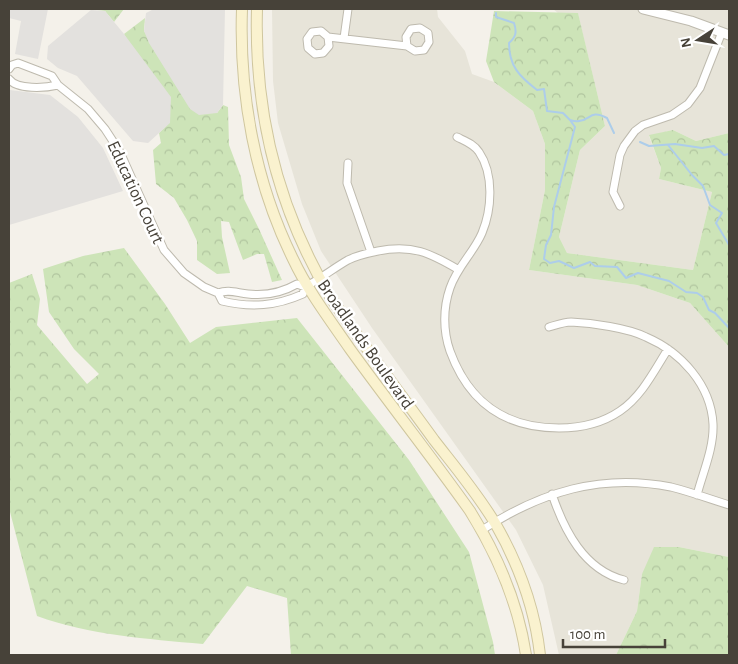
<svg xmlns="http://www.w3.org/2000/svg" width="738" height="664" font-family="'Alegreya Sans',sans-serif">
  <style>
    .residential { fill: #e7e4d9 }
    .forest { fill: url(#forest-crowns) }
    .parking { fill: #e3e1de }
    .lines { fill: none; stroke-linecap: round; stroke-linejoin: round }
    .stream { stroke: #adcdea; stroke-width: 2 }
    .minor-casing { stroke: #bebaae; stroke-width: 9 }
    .tertiary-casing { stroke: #bebaae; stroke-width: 11 }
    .secondary-casing { stroke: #cfc69e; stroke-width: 12 }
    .minor { stroke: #fff; stroke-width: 7 }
    .tertiary { stroke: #fff; stroke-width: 9 }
    .secondary { stroke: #faf2cf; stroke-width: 10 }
    .labels { text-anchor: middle; stroke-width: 5; stroke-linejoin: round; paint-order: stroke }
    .street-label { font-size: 18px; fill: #474239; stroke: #fff }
  </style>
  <defs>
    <pattern id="forest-crowns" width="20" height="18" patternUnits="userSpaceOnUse" patternTransform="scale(1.25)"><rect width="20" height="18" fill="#cde4b8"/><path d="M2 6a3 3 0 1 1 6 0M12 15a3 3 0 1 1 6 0" fill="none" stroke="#b1c59f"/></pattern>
  </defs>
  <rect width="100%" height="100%" fill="#f4f1ea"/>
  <path class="residential" d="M 272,9 L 437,9 L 438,17 L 465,51 L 472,74 L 494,82 L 533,111 L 545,144 L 545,190 L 529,270 L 637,285 L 690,303 L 729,347 L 729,557 L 679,547 L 642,574 L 637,611 L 616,655 L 559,655 L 543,585 L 516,530 L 372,328 L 321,251 L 302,204 L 278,123 L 273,81 Z
    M 553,9 L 729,9 L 729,133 L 696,141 L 673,130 L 649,136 L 661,168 L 659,179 L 712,192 L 693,270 L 567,253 L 559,237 L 580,150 L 605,126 L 578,14 L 558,13 Z"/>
  <path class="forest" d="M 90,9 L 124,9 L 114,22 L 105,11 Z
    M 494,11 L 578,13 L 605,126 L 580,150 L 559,237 L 567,253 L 693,270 L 712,192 L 659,179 L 661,168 L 649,135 L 673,130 L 696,141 L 729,133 L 729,347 L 690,303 L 637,285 L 529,270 L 545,190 L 545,144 L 533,111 L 494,82 L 486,61 Z
    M 145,18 L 144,31 L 217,113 L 223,105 L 228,107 L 229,145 L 241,177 L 244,199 L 259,229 L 282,280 L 272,282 L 264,254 L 257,254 L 243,260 L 229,222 L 221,221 L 222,237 L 230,273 L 217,274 L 197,260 L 197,241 L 187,220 L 174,198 L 156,184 L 153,150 L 161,143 L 159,133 L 170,122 L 124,34 Z
    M 124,248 L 165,304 L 190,343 L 216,327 L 297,318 L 409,460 L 469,552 L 493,642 L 495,655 L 291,655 L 287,598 L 247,586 L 203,644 C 147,639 90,635 37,616 L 9,508 L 9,283 L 32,274 L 40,299 L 37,325 L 87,384 L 99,374 L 74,349 L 49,312 L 43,269 L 83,256 Z
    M 654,547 L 679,547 L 729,557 L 729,655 L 616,655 L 637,611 L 642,574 Z"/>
  <path class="parking" d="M 9,9 L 48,9 L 38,59 L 15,54 L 21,21 L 9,18 Z
    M 179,9 L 225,9 L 223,105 L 217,113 L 199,115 L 190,109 L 149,43 L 144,31 L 146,13 L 152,10 Z
    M 91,10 L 105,11 L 124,34 L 171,97 L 170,123 L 148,143 L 133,141 L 77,76 L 58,68 L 47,59 L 48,46 Z
    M 10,90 L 50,95 L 78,117 L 103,148 L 123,191 L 9,225 Z"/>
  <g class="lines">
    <path class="stream" d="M 496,13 L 496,17 L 514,23 C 517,32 516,37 509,43 C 509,66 519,76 537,90 L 544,89 L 547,111 L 563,113 L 570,120 C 573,121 576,122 579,121 C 591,120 590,109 607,118 L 614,133
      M 570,120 L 575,127 L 554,207 L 551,235 L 546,245 L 544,259 L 550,263 L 559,261 L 574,268 L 590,262 L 595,266 L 617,267 L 626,278 L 638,273 L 669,281 L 686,292 L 697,293 L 703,297 L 709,310 L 715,313 L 729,328
      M 640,142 L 649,146 L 675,144 L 702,148 L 714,146 L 724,155 L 729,154
      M 668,145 L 692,175 L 703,186 L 710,205 L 722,213 L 716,223 L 729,245"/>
    <g class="minor-casing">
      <path id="minor" d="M 328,37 L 329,46 L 323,53 L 315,54 L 308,48 L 307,39 L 312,32 L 321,31 L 328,37 L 407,46 L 415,51 L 424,50 L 429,42 L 428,33 L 420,28 L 411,29 L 406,37 L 407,46
        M 344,38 L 348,9
        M 9,69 L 12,65 L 18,63 L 52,76 L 58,85 L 88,109 L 105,129 L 120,152 L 164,250 L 184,273 L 204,287 L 218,293
        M 9,79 C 17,90 45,88 58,85
        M 457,137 C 465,141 474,144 479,152 C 494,174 492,209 482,233 C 474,252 457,267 450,288 C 443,308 443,331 450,351 C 469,403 505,428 559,428 C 581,428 601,424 620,411 C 642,396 654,371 668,349
        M 348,163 L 347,183 L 371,252
        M 620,206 L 613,192 L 620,155 L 624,146 L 635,131 L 643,125 L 672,115 L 688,104 L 700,88 L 722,32
        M 297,284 L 305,287 L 303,294 C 276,306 251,308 222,301 L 218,293 C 229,289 237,293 248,294 C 265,296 283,292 297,284 Z
        M 305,287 C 320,279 334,268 348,260 C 358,255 368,253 378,251 C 412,244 430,253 459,270
        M 549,327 C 556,325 564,322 571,322 C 592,323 628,328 646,337 C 681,352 711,385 713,424 C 714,448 703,472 697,495
        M 552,494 C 564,530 584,570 624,580
        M 482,530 C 541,492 601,473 671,487 C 691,492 710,499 729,505"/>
    </g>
    <g class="tertiary-casing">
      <path id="tertiary" d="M 643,9 L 691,21 L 729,35"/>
    </g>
    <g class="secondary-casing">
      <path id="secondary" d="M 242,9 C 239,94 255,182 293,259 C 308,291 330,320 350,349 C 389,403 431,456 470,511 C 498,556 518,602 526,655
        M 257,9 C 254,113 277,208 331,298 C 364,346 400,393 434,440 C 455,467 477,493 495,523 C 518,563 535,609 540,655"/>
    </g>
    <use href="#minor" class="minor"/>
    <use href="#tertiary" class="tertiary"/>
    <use href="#secondary" class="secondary"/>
  </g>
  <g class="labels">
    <g class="street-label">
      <text transform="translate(136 192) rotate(65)" y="6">Education Court</text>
      <text transform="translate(366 344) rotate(55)" y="6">Broadlands Boulevard</text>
    </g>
  </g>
  <rect width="738" height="664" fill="none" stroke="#474239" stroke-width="20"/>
  <g transform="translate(698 40) rotate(258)" stroke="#ffffff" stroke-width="4" paint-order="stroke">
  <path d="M0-4L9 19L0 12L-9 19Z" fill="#474239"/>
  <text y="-8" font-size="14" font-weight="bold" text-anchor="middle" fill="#474239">N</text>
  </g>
  <path d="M563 639v8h102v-8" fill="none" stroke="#474239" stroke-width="2.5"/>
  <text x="570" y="639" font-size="15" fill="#474239" stroke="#ffffff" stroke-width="4" paint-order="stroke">100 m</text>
</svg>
